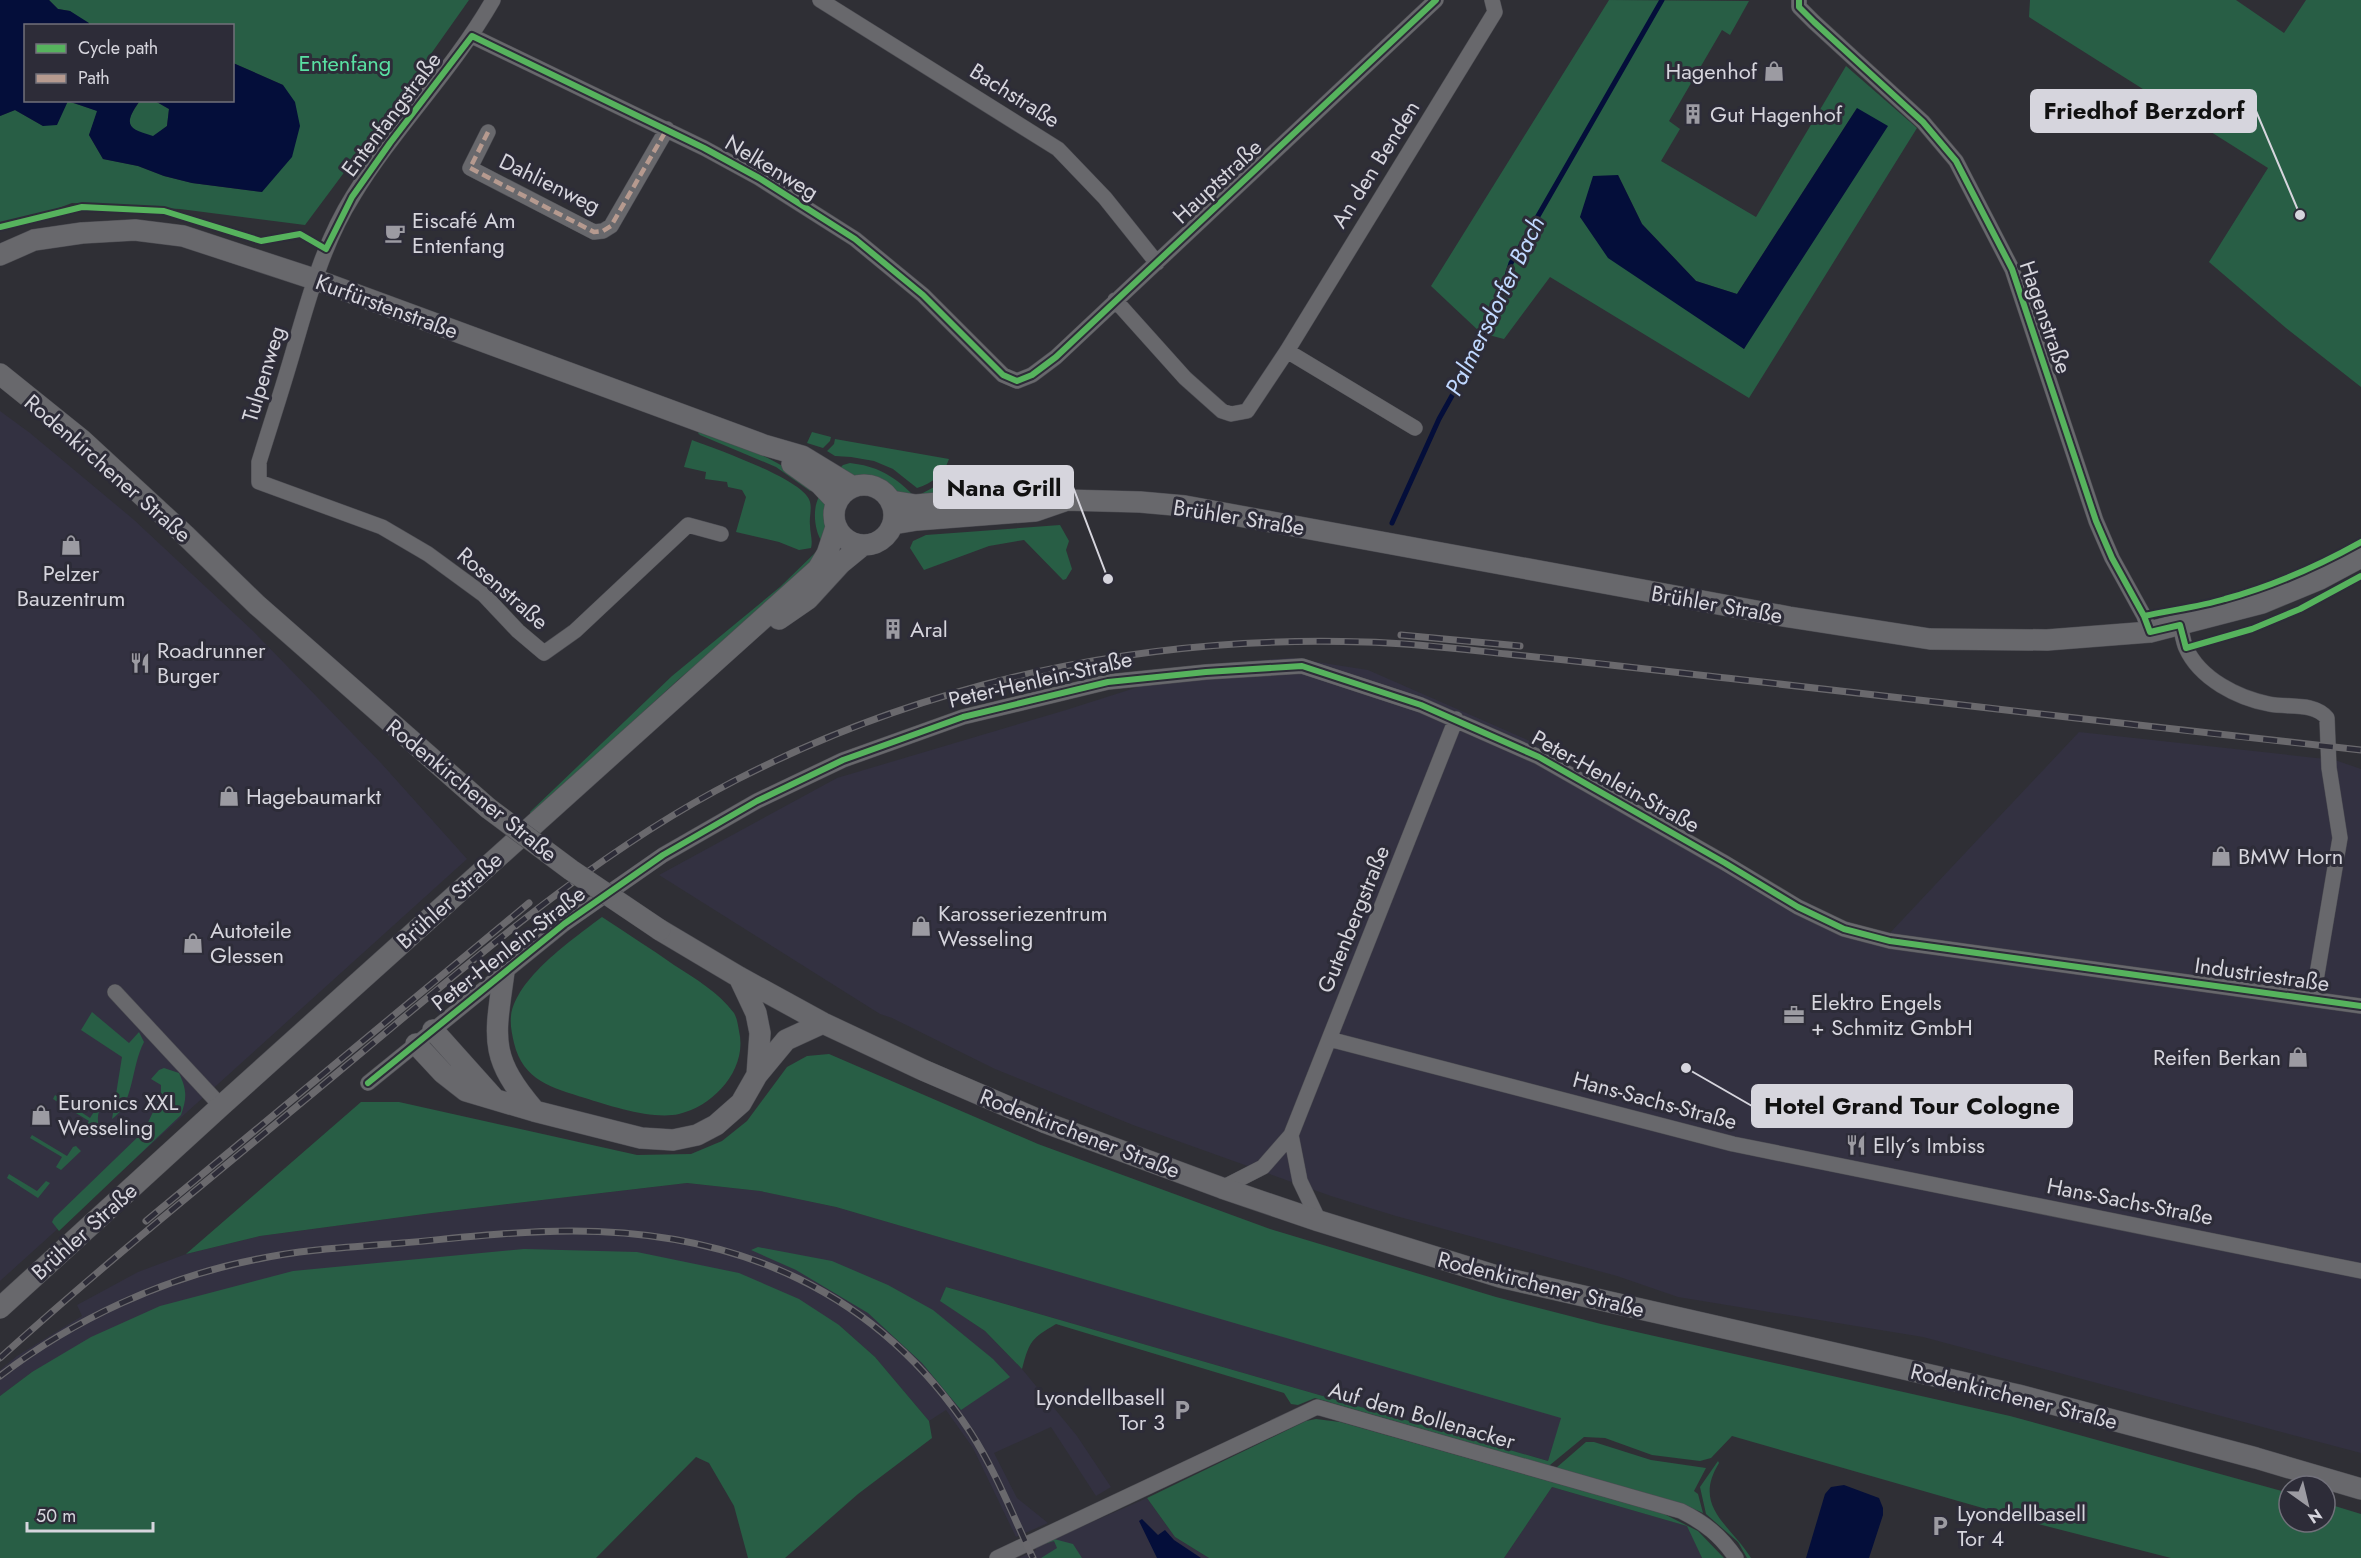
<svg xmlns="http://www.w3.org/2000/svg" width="2361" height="1558" font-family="Jost,sans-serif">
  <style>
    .built { fill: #333141 }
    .green { fill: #285e45; fill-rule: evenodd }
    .water { fill: #040e3a }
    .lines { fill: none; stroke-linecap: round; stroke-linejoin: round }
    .stream { stroke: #040e3a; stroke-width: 5 }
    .street-casing { stroke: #4d4d53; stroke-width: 16 }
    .secondary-casing { stroke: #4d4d53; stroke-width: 22 }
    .street { stroke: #68686c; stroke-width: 15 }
    .secondary { stroke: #68686c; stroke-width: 21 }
    .rail-casing { stroke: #6a696d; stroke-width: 7 }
    .rail { stroke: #2d2c38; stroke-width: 4.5; stroke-dasharray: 14; stroke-linecap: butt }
    .secondary-bridge-casing { stroke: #4d4d53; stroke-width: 22; stroke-linecap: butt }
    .secondary-bridge { stroke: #68686c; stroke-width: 21 }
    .quiet { stroke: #b69a8f; stroke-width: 4.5; stroke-dasharray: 9 4.5; stroke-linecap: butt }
    .cycleway-casing { stroke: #2d2c38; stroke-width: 10 }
    .cycleway { stroke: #56b35d; stroke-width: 6 }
    .labels { text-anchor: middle; stroke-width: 6; stroke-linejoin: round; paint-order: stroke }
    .park-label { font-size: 22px; fill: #59e0a2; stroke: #2d2c38 }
    .poi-label { font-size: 22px; fill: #d6d5dd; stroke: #2d2c38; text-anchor: start }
    .street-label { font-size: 22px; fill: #d6d5dd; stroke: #2d2c38 }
    .water-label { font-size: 24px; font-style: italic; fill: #c0d8ff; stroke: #2d2c38 }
    .leader { fill: none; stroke: #d6d5dd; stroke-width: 2 }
    .callout-dot { fill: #d6d5dd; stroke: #2d2c38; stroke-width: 2 }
    .callout { fill: #d6d5dd; stroke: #d6d5dd; stroke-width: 2 }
    .callout-label { font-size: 24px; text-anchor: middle; font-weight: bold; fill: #111 }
  </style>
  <rect width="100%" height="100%" fill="#2f2f35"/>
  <path class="built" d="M 0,411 L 30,433 L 133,519 L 253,631 L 381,763 L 467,859 L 0,1281 Z
    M 1291,658 L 1368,670 L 1532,742 L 1824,914 L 1888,935 L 2079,732 L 2335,760 L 2361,769 L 2361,1453 L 1923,1337 L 1678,1297 L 1617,1276 L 1396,1216 L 1331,1196 L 1133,1125 L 995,1069 L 892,1018 L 880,1014 L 659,875 L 837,778 L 1066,710 L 1210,664 Z
    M 687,1183 L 761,1191 L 836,1207 L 1562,1417 L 1548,1461 L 946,1287 L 941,1301 L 985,1331 L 1022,1369 L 1077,1436 L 1111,1487 L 1096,1496 L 1051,1427 L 994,1453 L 1017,1498 L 1048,1523 L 1016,1537 L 973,1448 L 946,1410 L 929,1421 L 875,1357 L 839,1325 L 32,1372 L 0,1396 L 0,1370 L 17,1356 L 82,1316 L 77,1305 L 138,1272 L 186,1254 L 260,1236 L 432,1213 Z
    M 1552,1487 L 1688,1526 L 1702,1558 L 1504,1558 Z
    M 1147,1498 L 1175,1537 L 1209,1558 L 1019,1558 L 1036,1550 L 1035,1547 Z"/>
  <path class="green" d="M 49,0 L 469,0 L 404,92 L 305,225 L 180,209 L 72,203 L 0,230 L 0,116 L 15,110 L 43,126 L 67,101 L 98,111 L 89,135 L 103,159 L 138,166 L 164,176 L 192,183 L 262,192 L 283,85 L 233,63 L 232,26 L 89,25 L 70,11 L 58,9 Z
    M 1609,0 L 1749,1 L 1730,35 L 1722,30 L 1669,121 L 1680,129 L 1661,161 L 1756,217 L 1846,66 L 1917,128 L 1749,398 L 1550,277 L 1504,339 L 1481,333 L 1431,286 ZM 1857,108 L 1744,349 L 1580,217 L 1618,175 L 1642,224 L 1696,281 L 1737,294 Z
    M 2030,0 L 2236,0 L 2284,33 L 2306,0 L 2361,0 L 2361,387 L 2286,328 L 2209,262 L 2268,168 L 2029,17 Z
    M 146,101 L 155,101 L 169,109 L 167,126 L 153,137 C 127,129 123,125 139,102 Z
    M 699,431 C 745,447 778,458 815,489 L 810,491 L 776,467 L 700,435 L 698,433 Z
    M 812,432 L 831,437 L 830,441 L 823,448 L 807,443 Z
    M 835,439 L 949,459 C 944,474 933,483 917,488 L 893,469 L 874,461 L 851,457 L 835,456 L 827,451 L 834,444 Z
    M 692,440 C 713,448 806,480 810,502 C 812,509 809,518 810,525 C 810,533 813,540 811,548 L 799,550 L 779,542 L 736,532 L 746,497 L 742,490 L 728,487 L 727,482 L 705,479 L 706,472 L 684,467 Z
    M 850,463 C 876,466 893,475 912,494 C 894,495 893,485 878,480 C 864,475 850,478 836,472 L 843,465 Z
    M 951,478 L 980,487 L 1006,489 L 919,498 L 921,494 Z
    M 820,495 L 826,506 L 828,533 L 822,542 C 814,530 812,507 820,495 Z
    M 1060,525 L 1069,541 L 1066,550 L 1072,569 L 1066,579 L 1063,580 L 1024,540 L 989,546 L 924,570 L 910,548 L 913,541 L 926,535 Z
    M 818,550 L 822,551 L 789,587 L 679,679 L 531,815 L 530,812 L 672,676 L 780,587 Z
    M 602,917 C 626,933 650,948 674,965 C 696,979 718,992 734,1013 C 737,1018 738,1025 739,1031 C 748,1069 714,1106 679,1114 C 653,1120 610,1106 585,1098 C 553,1088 523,1081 514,1043 C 512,1034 510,1025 511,1016 C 516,978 573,939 602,917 Z
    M 92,1012 L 129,1043 L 139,1032 L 144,1042 C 131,1066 134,1105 112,1119 L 122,1057 L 81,1030 Z
    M 829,1054 L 1038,1144 L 1270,1229 L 1496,1297 L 1601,1324 L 2010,1416 L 2289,1493 L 2289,1522 L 2325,1522 L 2325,1503 L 2361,1514 L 2361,1558 L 2171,1558 L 2042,1525 L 1732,1436 L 1711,1458 L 1700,1461 L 1652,1455 L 1605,1438 L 1584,1437 L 1550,1465 L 1547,1465 L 1315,1398 L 1298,1405 L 1291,1404 L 1284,1393 L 1056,1324 C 1031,1339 1030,1340 1022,1369 L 985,1331 L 940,1301 L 946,1287 L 1548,1461 L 1561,1418 L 836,1207 L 760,1191 L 687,1183 L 432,1213 L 260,1236 L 186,1254 L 361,1102 L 399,1102 L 637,1155 L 691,1154 L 722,1141 L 747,1121 L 787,1067 L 807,1056 Z
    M 164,1068 L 179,1073 C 187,1090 187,1098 181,1115 L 59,1231 L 52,1222 L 54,1218 L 144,1131 L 161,1095 L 161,1085 L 151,1079 L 159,1070 Z
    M 55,1095 L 90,1118 L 97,1107 L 100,1109 C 95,1120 101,1127 97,1136 L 88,1137 L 83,1129 L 89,1121 L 53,1099 Z
    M 32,1135 L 67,1156 L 73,1147 L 76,1146 L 81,1151 L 61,1170 L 56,1167 L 62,1157 L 30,1138 Z
    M 9,1174 L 37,1191 L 46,1181 L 50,1183 L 38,1198 L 7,1178 Z
    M 758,1247 L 832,1261 L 888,1285 L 933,1310 L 993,1359 L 1010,1377 L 961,1410 L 922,1363 L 868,1313 L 796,1270 L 751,1250 Z
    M 524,1249 L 637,1252 L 739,1273 L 799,1299 L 839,1325 L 875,1357 L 929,1421 L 932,1438 L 858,1494 L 785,1558 L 748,1558 L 734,1506 L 709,1463 L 696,1457 L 596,1558 L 0,1558 L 0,1396 L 32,1372 L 91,1337 L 160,1306 L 293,1271 Z
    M 1316,1419 L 1340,1422 L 1664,1514 L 1698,1531 L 1724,1558 L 1702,1558 L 1687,1526 L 1552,1487 L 1504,1558 L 1209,1558 L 1175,1537 L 1147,1498 L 1306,1421 Z
    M 1586,1442 L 1594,1442 L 1651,1460 L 1706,1468 L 1694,1491 L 1698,1494 L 1703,1513 L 1683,1504 L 1556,1468 Z
    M 1718,1461 L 1719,1463 C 1692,1507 1730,1524 1751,1558 L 1747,1558 L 1738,1542 L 1706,1514 L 1700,1487 Z
    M 1054,1539 L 1073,1544 L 1082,1558 L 1041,1558 L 1057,1548 L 1054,1541 L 1035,1547 Z"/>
  <path class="water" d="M 0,0 L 49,0 L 58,9 L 70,11 L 89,23 L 89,25 L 26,26 L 26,100 L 146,101 L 139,102 C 123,125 128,129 153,136 L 167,126 L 169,109 L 155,101 L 232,100 L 233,63 L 283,85 L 295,102 L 300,126 L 292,157 L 262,192 L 192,183 L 164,176 L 138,166 L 103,159 L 89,135 L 97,111 L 68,101 L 57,125 L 43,126 L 15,110 L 0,116 Z
    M 1857,108 L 1888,126 L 1744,349 L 1608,258 L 1580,217 L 1593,176 L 1618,175 L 1642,224 L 1696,281 L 1737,294 Z
    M 1844,1485 L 1879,1498 L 1883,1508 L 1883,1515 L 1869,1558 L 1806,1558 L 1825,1494 L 1831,1487 Z
    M 1142,1519 L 1158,1535 L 1165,1530 L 1174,1540 L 1201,1558 L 1157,1558 L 1139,1521 Z"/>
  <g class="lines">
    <path class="stream" d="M 1392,523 L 1439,419 L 1492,324 L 1511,263 L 1662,0"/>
    <g class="street-casing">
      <path id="street" d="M 493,0 C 453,70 395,127 353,196 C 324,242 310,294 295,345 C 284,384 271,423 259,462 L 259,482 L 382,527 L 428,554 L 484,595 L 518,631 L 544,653 L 575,631 L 688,525 L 721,534
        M 820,0 L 1058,149 L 1105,198 L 1157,263
        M 1799,0 L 1799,7 L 1814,22 L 1923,122 L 1956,161 L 2012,269 L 2096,521 L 2112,558 L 2144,616 L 2150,632
        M 472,36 L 704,148 L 759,178 L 855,239 L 923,295 L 1003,375 L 1017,381 L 1032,375 L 1056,357 L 1436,0
        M 488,132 L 470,168 L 594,232 L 603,231 L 611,226 L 667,129
        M 1115,300 L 1185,378 L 1222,411 L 1231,414 L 1247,411 L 1287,351 L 1495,12 L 1492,0
        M 1287,351 L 1415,428
        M 2180,625 C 2182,632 2183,642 2186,648 C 2200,679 2238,698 2269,704 C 2288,708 2314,702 2327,718 L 2329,768 L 2340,838 L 2313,998
        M 115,992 L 221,1106
        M 1329,1039 L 1733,1144 L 2361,1271
        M 368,1083 L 564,924 L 663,855 L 757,801 L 843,760 L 963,717 L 1108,682 L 1206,672 L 1302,666 L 1421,705 L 1539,757 L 1725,863 L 1798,907 L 1844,929 L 1890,941 L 2361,1006
        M 1291,1135 L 1300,1181 L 1319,1221
        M 1222,1188 L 1263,1167 L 1291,1135 L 1456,719
        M 997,1558 L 1317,1407 L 1681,1511 C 1705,1523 1721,1536 1736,1558"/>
    </g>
    <g class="secondary-casing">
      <path id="secondary" d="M 0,255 L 34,240 L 82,233 L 135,230 L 183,236 L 314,279 L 764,445 L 802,456 L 853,487
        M 0,374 L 82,440 L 185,535 L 257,605 L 488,808
        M 792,464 L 820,484 L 837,502
        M834 515a30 30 0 1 1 60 0a30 30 0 1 1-60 0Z
        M 891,501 L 916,505 L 1035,494 L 1065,500 L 1140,502 L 1185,506 L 1789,617 L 1930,639 L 2047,640 L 2150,632 L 2262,603 L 2320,579 L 2361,557
        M 893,524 L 917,520 L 1035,511 L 1064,501
        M 779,619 L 808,599 L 841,563 L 863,545
        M 660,930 L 739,977 L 823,1023 L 923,1070 L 1046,1123 L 1222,1188 L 1319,1221 L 1500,1277 L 2018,1395 L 2256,1458 L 2361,1489
        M 504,972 C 495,1038 488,1056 534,1110
        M 739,977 L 756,1013 L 760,1033 L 757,1075
        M 433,1030 L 493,1097
        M 416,1044 L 443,1073 L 466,1091 L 534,1111 L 641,1138 L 673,1140 L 697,1135 L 716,1125 L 741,1103 L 757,1075 L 786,1040 L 823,1023
        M 0,1308 L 221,1106 L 818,569 L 827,554 L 836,527"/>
    </g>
    <use href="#street" class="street"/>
    <use href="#secondary" class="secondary"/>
    <g class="rail-casing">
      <path id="rail" d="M 1401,635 L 1520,646
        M 146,1221 L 529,903
        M 0,1358 C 113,1256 232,1161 348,1064 C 472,961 592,854 736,780 C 931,680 1146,635 1365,642 C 1412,643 1460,649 1507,654 C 1589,662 1671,672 1753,681 C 1956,704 2158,728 2361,750
        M 0,1376 C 74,1319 165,1277 258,1259 C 305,1249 354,1247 402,1243 C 459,1238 515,1231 572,1231 C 737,1231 878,1291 971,1433 C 996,1472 1013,1516 1033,1558"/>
    </g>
    <use href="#rail" class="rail"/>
    <g class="secondary-bridge-casing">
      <path id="secondary-bridge" d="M 488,808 L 571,870 L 660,930"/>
    </g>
    <use href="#secondary-bridge" class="secondary-bridge"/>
    <path class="quiet" d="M 488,132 L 470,168 L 594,232 L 603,231 L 611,226 L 667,129"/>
    <g class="cycleway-casing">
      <path id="cycleway" d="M 1799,0 L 1799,7 L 1814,22 L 1923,122 L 1956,161 L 2012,269 L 2096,521 L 2112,558 L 2144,616 L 2150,632 L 2180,625 L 2186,648 L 2252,629 L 2300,609 L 2361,576
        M 0,227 L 82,207 L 164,211 L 261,241 L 300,234 L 326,249 L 352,197 L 390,143 L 472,36 L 704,148 L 759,178 L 855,239 L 923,295 L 1003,375 L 1017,381 L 1032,375 L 1056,357 L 1436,0
        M 2144,616 C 2171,610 2199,607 2225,599 C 2273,586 2318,566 2361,542
        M 368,1083 L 564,924 L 663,855 L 757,801 L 843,760 L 963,717 L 1108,682 L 1206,672 L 1302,666 L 1421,705 L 1539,757 L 1725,863 L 1798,907 L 1844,929 L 1890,941 L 2361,1006"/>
    </g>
    <use href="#cycleway" class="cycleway"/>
  </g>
  <defs>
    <g id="shop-bare" transform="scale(1.62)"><path d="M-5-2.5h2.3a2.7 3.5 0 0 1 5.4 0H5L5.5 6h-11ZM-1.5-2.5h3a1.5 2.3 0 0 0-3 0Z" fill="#9c9ba2" stroke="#2d2c38" stroke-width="2.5" paint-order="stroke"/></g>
    <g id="building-bare" transform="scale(1.62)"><path d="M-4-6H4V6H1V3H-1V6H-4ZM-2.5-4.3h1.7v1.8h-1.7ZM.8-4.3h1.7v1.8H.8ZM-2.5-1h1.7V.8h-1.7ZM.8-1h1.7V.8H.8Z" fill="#9c9ba2" stroke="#2d2c38" stroke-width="2.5" paint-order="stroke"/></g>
    <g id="cafe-bare" transform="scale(1.62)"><path d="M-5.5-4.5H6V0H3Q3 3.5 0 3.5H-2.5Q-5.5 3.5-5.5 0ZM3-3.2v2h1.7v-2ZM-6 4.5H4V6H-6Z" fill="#9c9ba2" stroke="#2d2c38" stroke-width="2.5" paint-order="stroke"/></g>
    <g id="restaurant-bare" transform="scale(1.62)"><path d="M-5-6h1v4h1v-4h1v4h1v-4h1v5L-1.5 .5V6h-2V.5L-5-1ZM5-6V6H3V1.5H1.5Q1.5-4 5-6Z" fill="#9c9ba2" stroke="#2d2c38" stroke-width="2.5" paint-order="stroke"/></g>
    <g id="office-bare" transform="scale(1.62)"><path d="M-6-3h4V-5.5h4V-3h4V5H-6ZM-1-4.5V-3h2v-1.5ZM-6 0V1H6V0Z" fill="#9c9ba2" stroke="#2d2c38" stroke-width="2.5" paint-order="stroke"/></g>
    <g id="parking-bare" transform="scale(1.62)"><path d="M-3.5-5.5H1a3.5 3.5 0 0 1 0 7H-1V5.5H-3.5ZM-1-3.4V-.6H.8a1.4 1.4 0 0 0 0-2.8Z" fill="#9c9ba2" stroke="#2d2c38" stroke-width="2.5" paint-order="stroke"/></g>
  </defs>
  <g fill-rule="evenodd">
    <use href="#shop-bare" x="1774" y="71"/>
    <use href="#building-bare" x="1693" y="114"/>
    <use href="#cafe-bare" x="395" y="233"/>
    <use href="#shop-bare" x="71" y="545"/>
    <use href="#building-bare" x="893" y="629"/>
    <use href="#restaurant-bare" x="140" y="663"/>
    <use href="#shop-bare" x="229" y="796"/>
    <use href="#shop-bare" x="2221" y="856"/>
    <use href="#shop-bare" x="921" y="926"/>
    <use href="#shop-bare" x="193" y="943"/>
    <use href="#office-bare" x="1794" y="1015"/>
    <use href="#shop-bare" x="2298" y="1057"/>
    <use href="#shop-bare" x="41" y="1115"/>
    <use href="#restaurant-bare" x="1856" y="1145"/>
    <use href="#parking-bare" x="1182" y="1410"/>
    <use href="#parking-bare" x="1940" y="1526"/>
  </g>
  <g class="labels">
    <g class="park-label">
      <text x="345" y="71">Entenfang</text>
    </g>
    <g class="poi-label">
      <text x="1757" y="79" text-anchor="end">Hagenhof</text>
      <text x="1710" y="122">Gut Hagenhof</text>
      <text x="412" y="228">Eiscafé Am<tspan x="412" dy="25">Entenfang</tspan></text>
      <text x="71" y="581" text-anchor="middle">Pelzer<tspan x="71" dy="25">Bauzentrum</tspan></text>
      <text x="910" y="637">Aral</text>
      <text x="157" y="658">Roadrunner<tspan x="157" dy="25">Burger</tspan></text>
      <text x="246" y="804">Hagebaumarkt</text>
      <text x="2238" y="864">BMW Horn</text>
      <text x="938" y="921">Karosseriezentrum<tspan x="938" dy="25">Wesseling</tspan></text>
      <text x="210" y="938">Autoteile<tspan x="210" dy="25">Glessen</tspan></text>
      <text x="1811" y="1010">Elektro Engels<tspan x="1811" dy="25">+ Schmitz GmbH</tspan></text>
      <text x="2281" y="1065" text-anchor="end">Reifen Berkan</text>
      <text x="58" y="1110">Euronics XXL<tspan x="58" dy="25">Wesseling</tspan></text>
      <text x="1873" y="1153">Elly´s Imbiss</text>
      <text x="1165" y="1405" text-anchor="end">Lyondellbasell<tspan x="1165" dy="25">Tor 3</tspan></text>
      <text x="1957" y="1521">Lyondellbasell<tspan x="1957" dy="25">Tor 4</tspan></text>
    </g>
    <g class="street-label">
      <text transform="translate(1015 95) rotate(32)" y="8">Bachstraße</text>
      <text transform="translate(391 114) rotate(-53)" y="8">Entenfangstraße</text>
      <text transform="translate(1375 164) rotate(-58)" y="8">An den Benden</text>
      <text transform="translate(772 167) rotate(31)" y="8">Nelkenweg</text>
      <text transform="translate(1217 181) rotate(-43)" y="8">Hauptstraße</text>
      <text transform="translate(550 183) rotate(26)" y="8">Dahlienweg</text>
      <text transform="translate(387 306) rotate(20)" y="8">Kurfürstenstraße</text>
      <text transform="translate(2046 317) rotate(71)" y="8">Hagenstraße</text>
      <text transform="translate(263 374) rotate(-73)" y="8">Tulpenweg</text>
      <text transform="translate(108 468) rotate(41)" y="8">Rodenkirchener Straße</text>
      <text transform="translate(1239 517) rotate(9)" y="8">Brühler Straße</text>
      <text transform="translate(503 588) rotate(41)" y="8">Rosenstraße</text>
      <text transform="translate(1717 604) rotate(10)" y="8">Brühler Straße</text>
      <text transform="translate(1040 679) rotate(-13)" y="8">Peter-Henlein-Straße</text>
      <text transform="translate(1616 781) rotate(29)" y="8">Peter-Henlein-Straße</text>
      <text transform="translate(472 790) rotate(39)" y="8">Rodenkirchener Straße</text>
      <text transform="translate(449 900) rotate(-42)" y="8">Brühler Straße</text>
      <text transform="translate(1353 919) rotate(-68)" y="8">Gutenbergstraße</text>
      <text transform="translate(508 948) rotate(-38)" y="8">Peter-Henlein-Straße</text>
      <text transform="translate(2262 974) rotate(8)" y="8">Industriestraße</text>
      <text transform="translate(1655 1100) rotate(15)" y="8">Hans-Sachs-Straße</text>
      <text transform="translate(1080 1133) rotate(21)" y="8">Rodenkirchener Straße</text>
      <text transform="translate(2130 1201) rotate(11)" y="8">Hans-Sachs-Straße</text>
      <text transform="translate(84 1231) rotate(-42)" y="8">Brühler Straße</text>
      <text transform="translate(1541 1284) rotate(14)" y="8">Rodenkirchener Straße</text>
      <text transform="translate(2014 1396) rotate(14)" y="8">Rodenkirchener Straße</text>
      <text transform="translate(1422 1415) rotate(16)" y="8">Auf dem Bollenacker</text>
    </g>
    <g class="water-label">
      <text transform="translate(1495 306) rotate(-64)" y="8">Palmersdorfer Bach</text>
    </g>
  </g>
  <path class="leader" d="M2300 215L2256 111M1108 579L1073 487M1686 1068L1752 1106"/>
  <g class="callout-dot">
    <circle cx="2300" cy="215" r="6"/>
    <circle cx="1108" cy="579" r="6"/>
    <circle cx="1686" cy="1068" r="6"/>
  </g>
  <g class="callout">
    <rect x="2031" y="90" width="225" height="42" rx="6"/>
    <rect x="934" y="466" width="139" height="42" rx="6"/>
    <rect x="1752" y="1085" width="320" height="42" rx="6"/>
  </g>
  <g class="callout-label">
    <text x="2144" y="119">Friedhof Berzdorf</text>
    <text x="1004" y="496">Nana Grill</text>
    <text x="1912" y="1114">Hotel Grand Tour Cologne</text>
  </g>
  <rect x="24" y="24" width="210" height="78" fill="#2d2c38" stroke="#71707a" stroke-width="1.5"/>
  <rect x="36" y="44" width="30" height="9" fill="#56b35d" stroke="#71707a" stroke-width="1.5"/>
  <text x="78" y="54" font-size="18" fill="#d6d5dd">Cycle path</text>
  <rect x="36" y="74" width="30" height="9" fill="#b69a8f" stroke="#71707a" stroke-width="1.5"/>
  <text x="78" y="84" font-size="18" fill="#d6d5dd">Path</text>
  <g transform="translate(2307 1504) rotate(146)"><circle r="28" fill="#2d2c38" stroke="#71707a" stroke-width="1.5"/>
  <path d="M0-4.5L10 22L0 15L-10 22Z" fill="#9c9ba2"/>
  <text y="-9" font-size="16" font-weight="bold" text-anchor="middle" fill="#d6d5dd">N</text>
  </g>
  <path d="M27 1522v9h126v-9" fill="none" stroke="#d6d5dd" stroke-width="3"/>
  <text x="36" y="1522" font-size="18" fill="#d6d5dd" stroke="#2d2c38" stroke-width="4.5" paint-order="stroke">50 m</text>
</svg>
